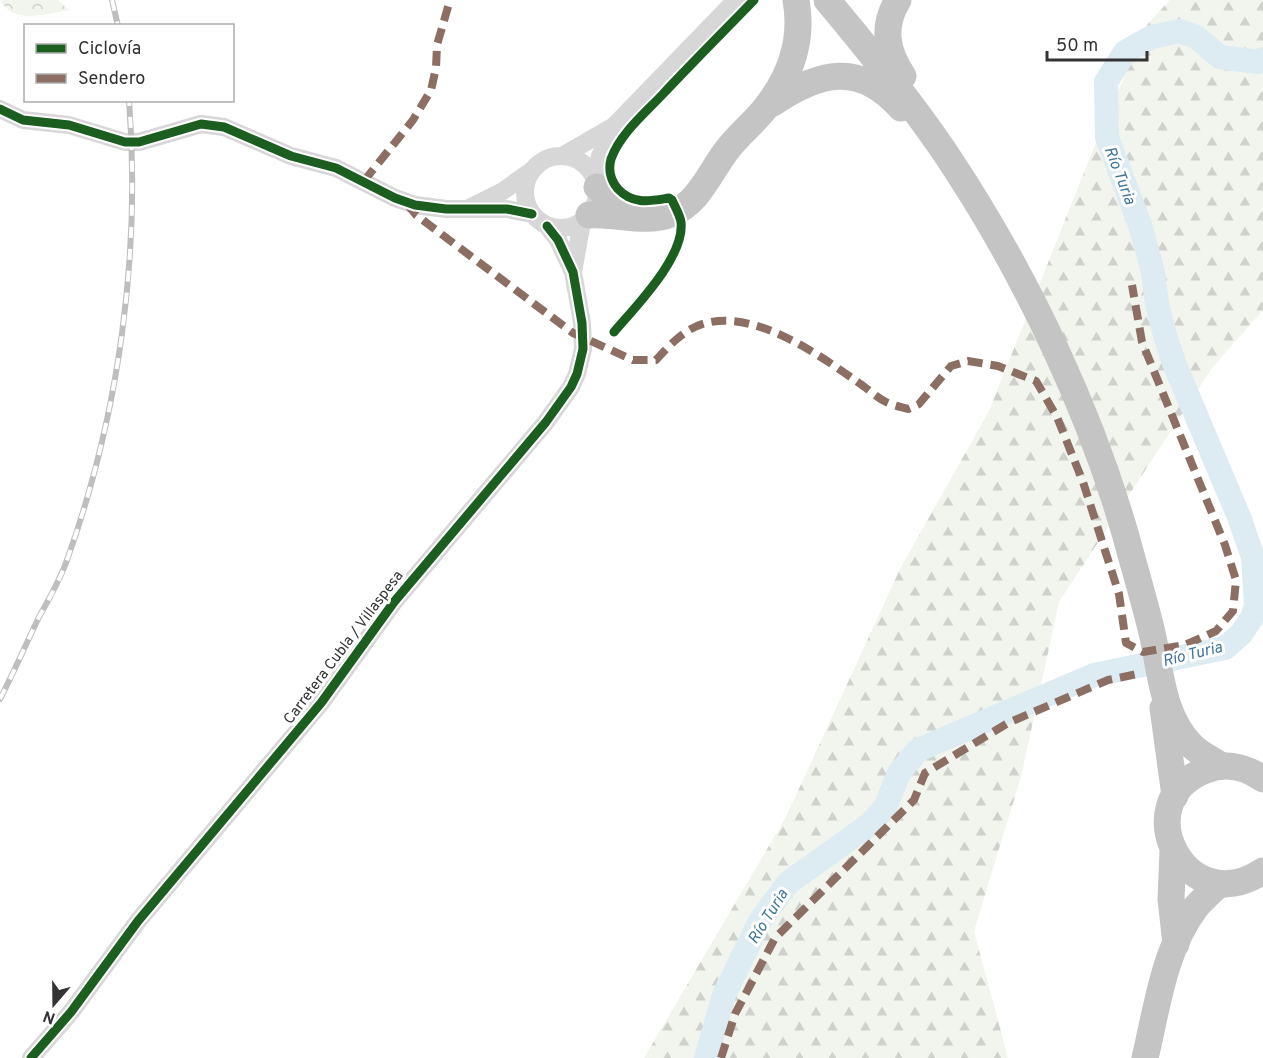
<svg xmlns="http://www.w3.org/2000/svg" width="1263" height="1058" font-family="Overpass,sans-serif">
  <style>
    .forest { fill: url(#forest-firs) }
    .park { fill: url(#park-crowns) }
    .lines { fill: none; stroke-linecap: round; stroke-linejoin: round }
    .river { stroke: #ddebf3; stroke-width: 24 }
    .minor { stroke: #d7d7d7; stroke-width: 18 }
    .highway { stroke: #c4c4c4; stroke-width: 27 }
    .rail-casing { stroke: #bebebe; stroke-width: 6 }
    .rail { stroke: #fff; stroke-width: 4; stroke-dasharray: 11; stroke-linecap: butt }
    .quiet { stroke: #8d6e63; stroke-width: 8; stroke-dasharray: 15 8; stroke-linecap: butt }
    .cycleway-casing { stroke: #fff; stroke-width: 13 }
    .cycleway { stroke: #1b5e20; stroke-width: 9 }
    .labels { text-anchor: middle; stroke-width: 6; stroke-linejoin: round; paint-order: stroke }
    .street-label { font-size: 15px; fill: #333; stroke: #fff }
    .water-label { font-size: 16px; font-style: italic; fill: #3f7597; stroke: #fff }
  </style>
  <defs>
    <pattern id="forest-firs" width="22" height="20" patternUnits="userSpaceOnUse" patternTransform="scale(1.5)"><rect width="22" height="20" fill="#f1f5ed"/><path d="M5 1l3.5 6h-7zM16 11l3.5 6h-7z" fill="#cfd2cc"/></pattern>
    <pattern id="park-crowns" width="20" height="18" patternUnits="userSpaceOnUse" patternTransform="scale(1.5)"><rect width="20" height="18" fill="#f1f5ed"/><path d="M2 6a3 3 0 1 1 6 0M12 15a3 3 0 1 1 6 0" fill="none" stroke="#cfd2cc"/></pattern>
  </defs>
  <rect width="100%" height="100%" fill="#fff"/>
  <path class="forest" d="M 1170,0 L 1263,0 L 1263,310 L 1212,368 L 1059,602 L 1021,777 L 974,931 L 1008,1058 L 644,1058 L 786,817 L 900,569 L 989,411 L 1093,150 L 1146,26 Z"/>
  <path class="park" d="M 0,0 L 58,0 L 69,10 C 46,14 14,25 0,0 Z"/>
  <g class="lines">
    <path class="river" d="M 706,1058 L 724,995 L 760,921 L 788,883 L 869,825 L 885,808 L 899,773 L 918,750 L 1094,675 L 1225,648 L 1241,634 L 1252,618 L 1256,605 L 1253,557 L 1239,517 L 1174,363 L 1165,335 L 1157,304 L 1153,272 L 1140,225 L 1107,137 L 1106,82 L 1125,52 L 1152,37 L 1180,31 L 1196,37 L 1220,57 L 1258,62 L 1263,59"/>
    <path class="minor" d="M 0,109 L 23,120 L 69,125 L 125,142 L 139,142 L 201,124 L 224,127 L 291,156 L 336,168 L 395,198 L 415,205 L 446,209 L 507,209 L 532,214
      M525 192a36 36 0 1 1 72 0a36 36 0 1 1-72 0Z
      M 562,156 L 614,126 L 736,0
      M 594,177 L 600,156 L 614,126
      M 471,207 L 503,191 L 531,171
      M 573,272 L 582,222
      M 31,1058 L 71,1012 L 138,921 L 321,703 L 394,602 L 546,422 L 571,387 L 577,374 L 583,349 L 582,323 L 573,272 L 558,240 L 547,226"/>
    <path class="highway" d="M 827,0 C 868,49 908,98 944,151 C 1026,273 1096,420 1133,562 C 1140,587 1147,611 1153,637 C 1161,675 1163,717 1192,746 C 1200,754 1213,760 1222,766
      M 898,0 C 882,26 886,51 903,76
      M 773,103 C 819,72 859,61 901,108
      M 597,187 L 617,204 L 637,213
      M 589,215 C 616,213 644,224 671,214 C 699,203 710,172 727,150 C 739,134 755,122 767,106 C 791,75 803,39 796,0
      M 1163,708 L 1175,796
      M 1263,779 C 1246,767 1226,762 1206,770 C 1124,801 1186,923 1263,871
      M 1173,851 L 1171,899 L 1176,944
      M 1145,1058 C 1157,1008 1164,949 1196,907 C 1203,899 1212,891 1219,884"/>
    <g class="rail-casing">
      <path id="rail" d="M 112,0 L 118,26
        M 0,699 C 14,672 26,644 39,617 C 49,599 60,580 67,560 C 119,415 141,254 129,100"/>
    </g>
    <use href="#rail" class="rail"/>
    <path class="quiet" d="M 364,181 L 413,120 L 431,90 L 436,68 L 437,45 L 450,0
      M 407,204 L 416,215 L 573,333 L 633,360 L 656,360 C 666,349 678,336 691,329 C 743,300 818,354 859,383 C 868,389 876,397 886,402 C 892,405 901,407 908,409 L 919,404 L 951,366 L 968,361 L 998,366 L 1036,381 L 1057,417 L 1083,482 L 1119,594 L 1126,643 L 1143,652 L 1185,645 L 1216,631 L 1233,611 L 1236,580 L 1225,545 L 1142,342 L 1132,285
      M 721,1058 L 735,1014 L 775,938 L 914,800 L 925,773 L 1008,723 L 1108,680 L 1142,673"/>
    <g class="cycleway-casing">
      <path id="cycleway" d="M 0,109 L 23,120 L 69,125 L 125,142 L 139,142 L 201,124 L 224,127 L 291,156 L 336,168 L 395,198 L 415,205 L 446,209 L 507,209 L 532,214
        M 614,332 C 635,307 685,257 681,222 C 680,215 675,207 672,200 L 669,198 C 650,201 633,205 618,189 C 611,181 608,170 611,159 C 620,134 644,114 662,95 C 692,63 723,32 754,0
        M 31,1058 L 71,1012 L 138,921 L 321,703 L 394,602 L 546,422 L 571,387 L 577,374 L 583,349 L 582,323 L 573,272 L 558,240 L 547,226"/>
    </g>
    <use href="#cycleway" class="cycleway"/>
  </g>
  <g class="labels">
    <g class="street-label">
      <text transform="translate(343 647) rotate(-53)" y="5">Carretera Cubla / Villaspesa</text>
    </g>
    <g class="water-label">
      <text transform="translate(1121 175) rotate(69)" y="6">Río Turia</text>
      <text transform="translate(1192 653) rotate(-14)" y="6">Río Turia</text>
      <text transform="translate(767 916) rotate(-58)" y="6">Río Turia</text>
    </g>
  </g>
  <rect x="24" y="24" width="210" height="78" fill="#ffffff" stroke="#adadad" stroke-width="1.5"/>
  <rect x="36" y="44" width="30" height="9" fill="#1b5e20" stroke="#adadad" stroke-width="1.5"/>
  <text x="78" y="54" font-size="18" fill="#333333">Ciclovía</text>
  <rect x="36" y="74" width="30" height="9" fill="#8d6e63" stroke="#adadad" stroke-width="1.5"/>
  <text x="78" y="84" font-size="18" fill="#333333">Sendero</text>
  <g transform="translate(54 1004) rotate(200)" stroke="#ffffff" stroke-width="4.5" paint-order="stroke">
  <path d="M0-4.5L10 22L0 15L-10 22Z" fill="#333333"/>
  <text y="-9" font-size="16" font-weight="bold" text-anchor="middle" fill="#333333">N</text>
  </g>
  <path d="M1047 51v9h100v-9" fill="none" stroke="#333333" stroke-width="3"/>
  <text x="1056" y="51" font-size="18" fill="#333333" stroke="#ffffff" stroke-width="4.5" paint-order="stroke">50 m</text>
</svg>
